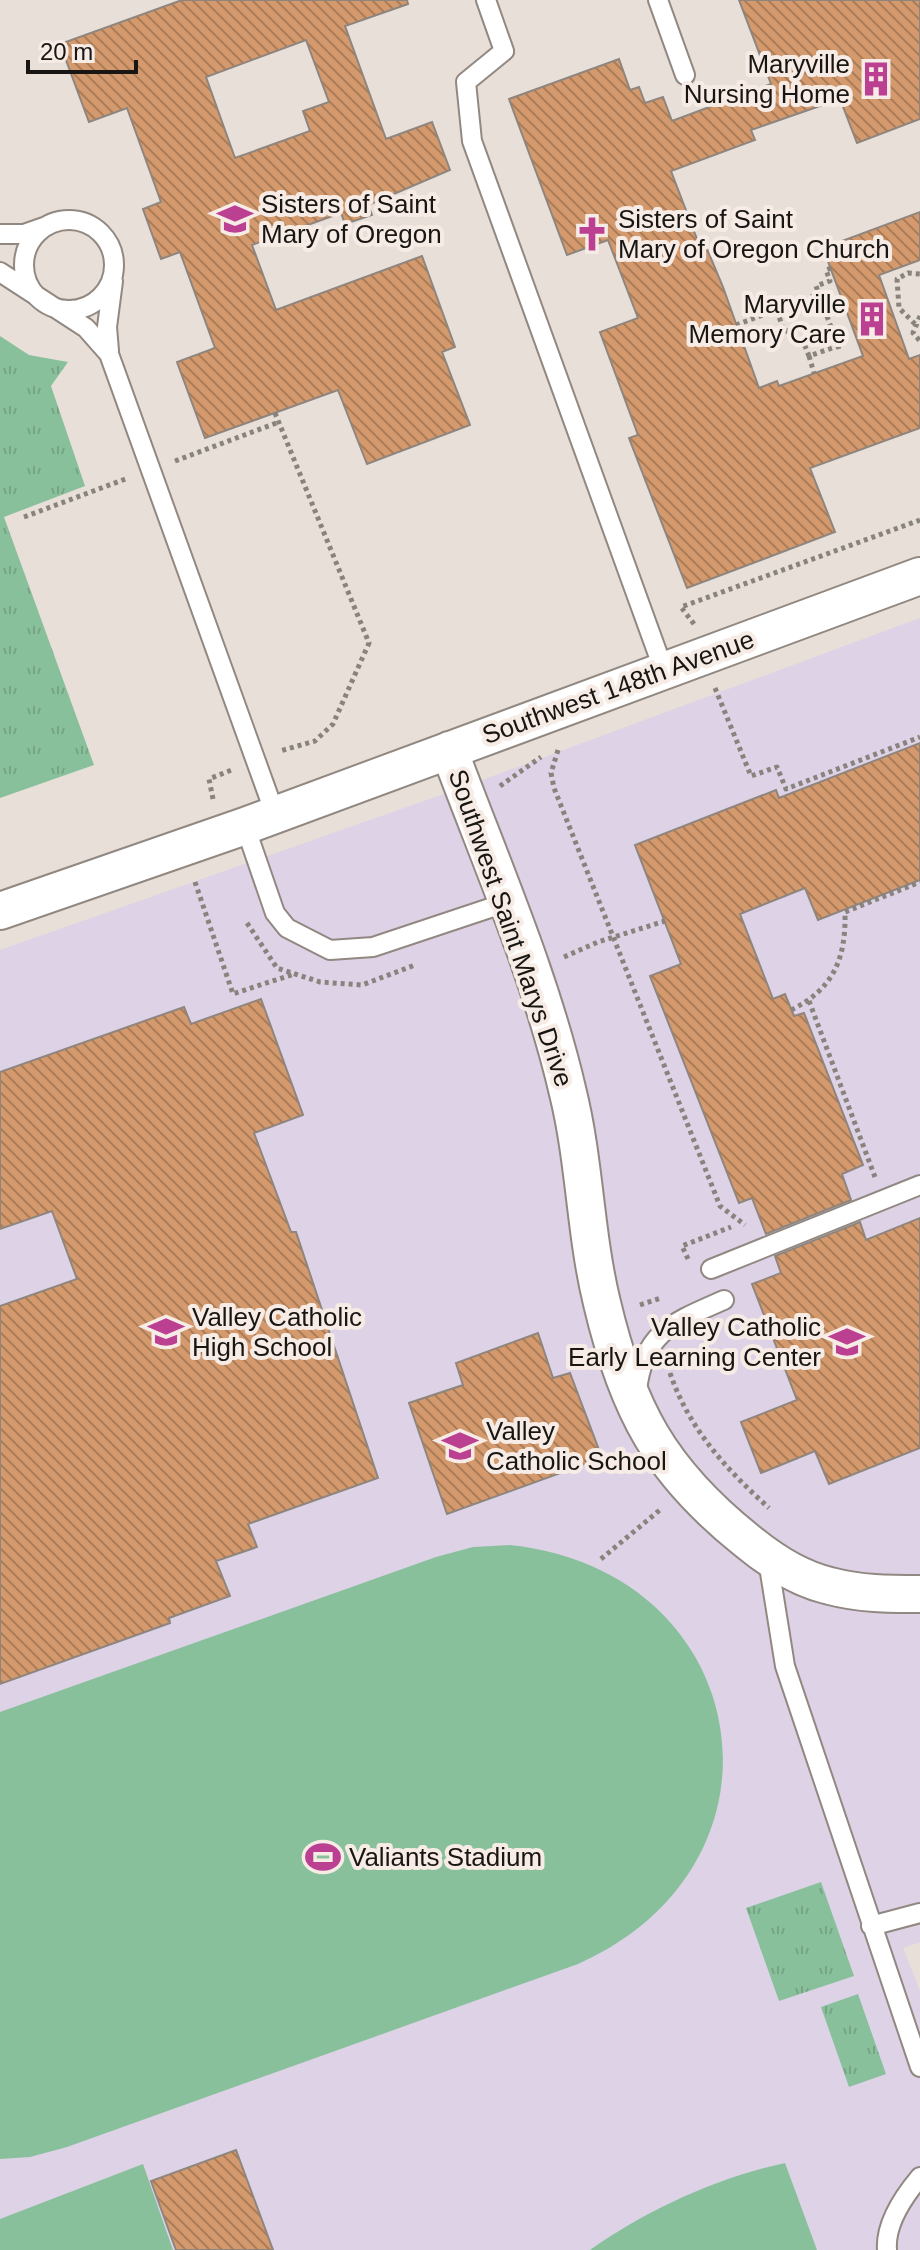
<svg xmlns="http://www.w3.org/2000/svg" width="920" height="2250" font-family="Helvetica,sans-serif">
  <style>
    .education { fill: #ddd2e6 }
    .grass { fill: url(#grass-tufts) }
    .pitch { fill: #89c09c }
    .building { fill: url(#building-back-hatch); stroke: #8e857f; stroke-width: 2; fill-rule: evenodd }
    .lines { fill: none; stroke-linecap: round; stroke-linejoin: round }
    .service-casing { stroke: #918881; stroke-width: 22 }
    .minor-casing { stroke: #918881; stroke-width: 40 }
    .path { stroke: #89837d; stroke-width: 5; stroke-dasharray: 4 4; stroke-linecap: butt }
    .service { stroke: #fff; stroke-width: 18 }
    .minor { stroke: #fff; stroke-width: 36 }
    .labels { text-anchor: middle; stroke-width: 8; stroke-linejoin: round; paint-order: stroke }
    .poi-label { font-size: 26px; fill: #181512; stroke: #f6ece5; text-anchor: start }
    .street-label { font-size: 26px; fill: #181512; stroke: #f6ece5 }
  </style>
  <defs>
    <pattern id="grass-tufts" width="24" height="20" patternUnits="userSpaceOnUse" patternTransform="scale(2)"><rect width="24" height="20" fill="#89c09c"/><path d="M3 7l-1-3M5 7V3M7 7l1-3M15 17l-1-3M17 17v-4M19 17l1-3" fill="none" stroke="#76a485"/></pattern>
    <pattern id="building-back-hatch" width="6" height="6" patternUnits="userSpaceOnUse" patternTransform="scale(2)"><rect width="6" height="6" fill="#d49a6d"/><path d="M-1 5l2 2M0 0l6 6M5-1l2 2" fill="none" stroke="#ab7c58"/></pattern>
  </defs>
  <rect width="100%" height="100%" fill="#e8dfd8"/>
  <path class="education" d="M 920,618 L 920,1942 L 903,1948 L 920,1991 L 920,2250 L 0,2250 L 0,950 L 461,788 Z"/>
  <path class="grass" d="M 0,336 L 29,355 L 68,362 L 51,386 L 85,486 L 4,517 L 94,765 L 0,798 Z
    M 821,1882 L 854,1976 L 779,2001 L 746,1908 Z
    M 858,1994 L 886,2074 L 849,2087 L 821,2007 Z"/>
  <path class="pitch" d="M 510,1545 C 755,1571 803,1864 578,1964 L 67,2147 L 30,2157 L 0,2159 L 0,1712 L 436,1557 L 473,1547 Z
    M 785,2163 L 817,2250 L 590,2250 C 647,2210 716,2178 785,2163 Z
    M 143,2164 L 173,2250 L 0,2250 L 0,2219 Z"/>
  <path class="building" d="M 182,0 L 407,0 L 408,4 L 345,26 L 386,139 L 432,122 L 450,170 L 368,205 L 372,215 L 345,224 L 341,213 L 252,245 L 276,310 L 422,256 L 455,347 L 442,352 L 470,425 L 367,464 L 338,390 L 205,438 L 177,362 L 215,348 L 180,252 L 161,259 L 143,209 L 161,202 L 127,108 L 89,122 L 60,44 ZM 306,40 L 329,102 L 303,111 L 310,131 L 235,158 L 206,77 Z
    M 739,0 L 920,0 L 920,119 L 857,143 L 840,99 L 751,130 L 755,140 L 671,171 L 697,239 L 702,237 L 723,287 L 759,388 L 777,381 L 779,386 L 863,356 L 823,248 L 920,212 L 920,260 L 879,275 L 909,359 L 920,355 L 920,428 L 810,468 L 835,532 L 687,588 L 629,438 L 638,435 L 600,332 L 638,318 L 608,240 L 567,255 L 509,99 L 619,59 L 630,90 L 639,87 L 645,103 L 663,97 L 672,121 L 771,84 Z
    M 920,743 L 920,880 L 818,920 L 805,888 L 740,914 L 773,999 L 785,994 L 794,1016 L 804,1013 L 863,1165 L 842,1174 L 851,1200 L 766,1234 L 752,1198 L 739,1203 L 650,976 L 681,964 L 635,845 L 776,790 L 779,798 Z
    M 261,999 L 303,1115 L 254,1133 L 291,1232 L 296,1232 L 378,1478 L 248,1524 L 257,1547 L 216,1561 L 230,1596 L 169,1618 L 170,1623 L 0,1684 L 0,1306 L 77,1279 L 52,1211 L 0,1229 L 0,1072 L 184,1007 L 191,1024 Z
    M 920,1218 L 920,1448 L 829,1484 L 815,1451 L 761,1473 L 741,1422 L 797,1400 L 752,1284 L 781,1273 L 775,1256 L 860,1222 L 866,1240 Z
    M 538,1333 L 553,1378 L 570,1373 L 602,1458 L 447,1514 L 409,1403 L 463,1385 L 456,1363 Z
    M 236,2150 L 273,2250 L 176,2250 L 151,2181 Z"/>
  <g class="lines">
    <g class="service-casing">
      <path id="service" d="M 486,0 L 504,51 L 466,82 L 472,141 L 664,671
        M 658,0 L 685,75
        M24 265a45 45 0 1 1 90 0a45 45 0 1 1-90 0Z
        M 0,234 L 24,234 L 44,227
        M 0,272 L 86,328 L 109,354 L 275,814
        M 109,351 L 107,327 L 113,281
        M 245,826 L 275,913 L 287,928 L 330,950 L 373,947 L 505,903
        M 711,1269 L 920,1185
        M 637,1391 C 643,1332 674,1322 724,1300
        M 768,1560 L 785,1666 L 920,2067
        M 871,1926 L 920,1913
        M 887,2250 C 885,2224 904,2196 920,2177"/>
    </g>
    <g class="minor-casing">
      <path id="minor" d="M 449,750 C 491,863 541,976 568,1093 C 585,1162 585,1234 602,1303 C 627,1409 660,1471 746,1540 C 770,1560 799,1579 830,1586 C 860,1594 889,1594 920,1594
        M 0,911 L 245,826 L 920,576"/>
    </g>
    <path class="path" d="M 831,268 L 826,270 L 830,281 L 816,286 L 839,349
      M 777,310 L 784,332 L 790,330 L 795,343 L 803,341 L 809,356 L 838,346
      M 920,316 L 913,333 L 920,341
      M 915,324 L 899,308 L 897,279 L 908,273 L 920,274
      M 736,325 L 819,294
      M 809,356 L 814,373
      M 275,413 L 369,643 L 333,724 L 315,741 L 280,751
      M 175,461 L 279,422
      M 24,517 L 128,478
      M 694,624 L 681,607 L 920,520
      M 715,688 L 751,776 L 777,767 L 786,789 L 920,737
      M 558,750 L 551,773 L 554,788 L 720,1206 L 745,1225
      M 500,786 L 541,757
      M 213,799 L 209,779 L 234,769
      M 195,882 L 233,994 L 294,974
      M 247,923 L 277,968 L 320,982 L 362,985 L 415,965
      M 564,957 L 598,942 L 665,921
      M 809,1001 L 875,1177
      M 791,1010 C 834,989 846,958 845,912 L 920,882
      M 688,1259 L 682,1246 L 731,1227
      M 640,1305 L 661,1298
      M 670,1373 C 689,1429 726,1469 769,1508
      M 601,1559 L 661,1509"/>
    <use href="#service" class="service"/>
    <use href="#minor" class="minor"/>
  </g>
  <defs>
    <g id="building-bare" transform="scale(2.76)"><path d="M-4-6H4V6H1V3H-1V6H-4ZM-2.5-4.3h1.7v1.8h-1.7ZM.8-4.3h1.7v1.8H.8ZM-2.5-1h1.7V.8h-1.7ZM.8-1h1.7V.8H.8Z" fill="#bb4092" stroke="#f6ece5" stroke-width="2.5" paint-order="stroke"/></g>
    <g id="school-bare" transform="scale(2.76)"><path d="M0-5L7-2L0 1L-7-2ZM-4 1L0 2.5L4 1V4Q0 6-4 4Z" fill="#bb4092" stroke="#f6ece5" stroke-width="2.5" paint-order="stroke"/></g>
    <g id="church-bare" transform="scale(2.76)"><path d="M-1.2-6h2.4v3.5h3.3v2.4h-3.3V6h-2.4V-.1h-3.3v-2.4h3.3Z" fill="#bb4092" stroke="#f6ece5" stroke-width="2.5" paint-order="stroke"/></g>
    <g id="stadium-bare" transform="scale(2.76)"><path d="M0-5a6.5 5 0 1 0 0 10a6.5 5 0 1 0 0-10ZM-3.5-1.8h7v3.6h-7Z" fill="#bb4092" stroke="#f6ece5" stroke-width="2.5" paint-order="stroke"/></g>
  </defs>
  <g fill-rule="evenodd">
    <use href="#building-bare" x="876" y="79"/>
    <use href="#school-bare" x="235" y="219"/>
    <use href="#church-bare" x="592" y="234"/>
    <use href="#building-bare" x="872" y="319"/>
    <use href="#school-bare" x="166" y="1332"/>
    <use href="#school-bare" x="847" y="1342"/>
    <use href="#school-bare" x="460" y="1446"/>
    <use href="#stadium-bare" x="323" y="1857"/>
  </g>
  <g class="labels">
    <g class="poi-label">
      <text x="850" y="73" text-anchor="end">Maryville<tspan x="850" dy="30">Nursing Home</tspan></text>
      <text x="261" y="213">Sisters of Saint<tspan x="261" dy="30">Mary of Oregon</tspan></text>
      <text x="618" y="228">Sisters of Saint<tspan x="618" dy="30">Mary of Oregon Church</tspan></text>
      <text x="846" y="313" text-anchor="end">Maryville<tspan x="846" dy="30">Memory Care</tspan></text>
      <text x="192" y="1326">Valley Catholic<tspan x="192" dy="30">High School</tspan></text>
      <text x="821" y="1336" text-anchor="end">Valley Catholic<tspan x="821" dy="30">Early Learning Center</tspan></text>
      <text x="486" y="1440">Valley<tspan x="486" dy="30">Catholic School</tspan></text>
      <text x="349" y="1866">Valiants Stadium</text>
    </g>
    <g class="street-label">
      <text transform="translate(618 687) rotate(-20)" y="9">Southwest 148th Avenue</text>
      <text transform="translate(511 928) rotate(71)" y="9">Southwest Saint Marys Drive</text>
    </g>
  </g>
  <path d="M28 60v12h108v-12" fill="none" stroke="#181512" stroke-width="4"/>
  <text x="40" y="60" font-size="24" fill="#181512" stroke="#f6ece5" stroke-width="6" paint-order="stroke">20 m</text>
</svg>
